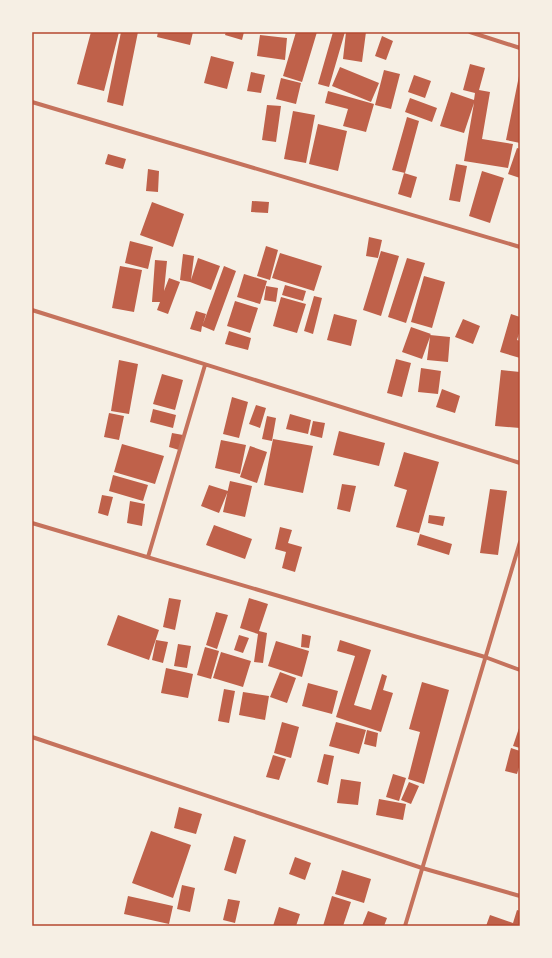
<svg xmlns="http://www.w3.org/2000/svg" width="552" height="958" font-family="'Public Sans',sans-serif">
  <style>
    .building { fill: #bf614a }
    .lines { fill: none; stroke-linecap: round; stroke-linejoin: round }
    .minor { stroke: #c5725c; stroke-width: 4 }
    .neatline { fill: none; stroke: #b5482f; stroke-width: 1.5 }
  </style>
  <rect width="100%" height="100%" fill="#f6efe4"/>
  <path class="building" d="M 91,32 L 119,32 L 104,91 L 77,84 Z
    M 121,32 L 138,32 L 123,106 L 107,102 Z
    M 158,32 L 193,32 L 190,45 L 157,37 Z
    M 226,32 L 244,32 L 242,40 L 225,35 Z
    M 296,32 L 317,32 L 302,82 L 283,76 Z
    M 333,32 L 345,32 L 329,87 L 318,84 Z
    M 346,32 L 366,32 L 362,62 L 343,59 Z
    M 260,35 L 287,38 L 285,60 L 257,56 Z
    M 382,36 L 393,41 L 386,60 L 375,56 Z
    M 211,56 L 234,62 L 227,89 L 204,83 Z
    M 470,64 L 485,68 L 479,90 L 490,92 L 482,139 L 513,144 L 508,168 L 464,161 L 474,103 L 464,133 L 440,126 L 451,92 L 474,100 L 475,93 L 463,90 Z
    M 340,67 L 379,83 L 371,102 L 332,86 Z
    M 384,70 L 400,74 L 391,109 L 375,105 Z
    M 251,72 L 265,75 L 261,93 L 247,91 Z
    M 414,75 L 431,81 L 425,98 L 408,92 Z
    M 519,76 L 520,76 L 520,143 L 506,140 Z
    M 281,78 L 301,83 L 296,104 L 276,99 Z
    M 328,91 L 374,104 L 366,132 L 343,126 L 348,109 L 325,103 Z
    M 410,98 L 437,108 L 432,122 L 405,112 Z
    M 267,105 L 281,106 L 276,142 L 262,140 Z
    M 293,111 L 315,115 L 306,163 L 284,159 Z
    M 407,117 L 419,121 L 405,173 L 392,170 Z
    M 318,124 L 347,131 L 338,171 L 309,164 Z
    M 517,148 L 520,149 L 520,178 L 508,174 Z
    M 108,154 L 126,159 L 123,169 L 105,164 Z
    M 456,164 L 467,166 L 460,202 L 449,200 Z
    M 148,169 L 159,171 L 158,192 L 146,191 Z
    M 482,171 L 504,178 L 490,223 L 469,216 Z
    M 404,173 L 417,177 L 411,198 L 398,194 Z
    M 252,201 L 269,202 L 268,213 L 251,212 Z
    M 152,202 L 184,214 L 173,247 L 140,235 Z
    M 369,237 L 382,240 L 378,258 L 366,256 Z
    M 130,241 L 153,247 L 148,269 L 125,263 Z
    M 266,246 L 278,250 L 270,280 L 257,276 Z
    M 381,251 L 399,256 L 381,316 L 363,310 Z
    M 280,253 L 322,266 L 314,291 L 272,278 Z
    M 183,254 L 194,256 L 191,280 L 198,258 L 220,266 L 211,290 L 190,282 L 180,280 Z
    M 407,258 L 425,263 L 406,323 L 388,317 Z
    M 155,260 L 167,261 L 164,291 L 169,278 L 180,282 L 168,314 L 157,310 L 160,302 L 152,302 Z
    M 120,266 L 142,270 L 134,312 L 112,308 Z
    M 224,266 L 236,271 L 214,331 L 202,326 L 201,332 L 190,329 L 196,311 L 206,314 L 203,324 Z
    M 244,274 L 267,281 L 260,304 L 237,297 Z
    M 424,276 L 445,282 L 432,328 L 411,322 Z
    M 285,285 L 306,291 L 303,301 L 282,295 Z
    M 266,286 L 278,288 L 276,302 L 264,300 Z
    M 314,296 L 322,298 L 313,334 L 304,331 Z
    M 281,297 L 306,304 L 297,333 L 273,326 Z
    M 235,301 L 258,308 L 250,333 L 227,326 Z
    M 334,314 L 357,320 L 351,346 L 327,340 Z
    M 511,314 L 520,317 L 520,330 L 517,340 L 520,341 L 520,358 L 500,352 Z
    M 463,319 L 480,326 L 473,344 L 455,337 Z
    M 411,327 L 431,334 L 430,335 L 450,337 L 448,362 L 427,360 L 430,337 L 422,359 L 402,352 Z
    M 229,331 L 251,338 L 248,350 L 225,344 Z
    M 396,359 L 411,363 L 402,397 L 387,393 Z
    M 119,360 L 138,364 L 129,414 L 111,411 Z
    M 421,368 L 441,371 L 438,394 L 418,392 Z
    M 501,370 L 520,372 L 520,428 L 495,426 Z
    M 162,374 L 183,380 L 175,410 L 153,404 Z
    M 442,389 L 460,396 L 455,413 L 436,407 Z
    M 232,397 L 248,402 L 239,438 L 223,434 Z
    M 256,405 L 266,408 L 260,428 L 249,424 Z
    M 153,409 L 176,415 L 173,428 L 150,422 Z
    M 109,413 L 124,416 L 119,440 L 104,437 Z
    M 290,414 L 311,420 L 308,434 L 286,429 Z
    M 267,416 L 276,418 L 272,441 L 262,439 Z
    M 313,421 L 325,423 L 322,438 L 310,435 Z
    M 339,431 L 385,443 L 379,466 L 333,455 Z
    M 172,433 L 183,435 L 179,450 L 169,447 Z
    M 273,439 L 313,446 L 303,493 L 264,485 Z
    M 221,440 L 246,445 L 240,474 L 215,468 Z
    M 122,444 L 164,456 L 155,484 L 114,472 Z
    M 250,446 L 267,452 L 257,483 L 240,477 Z
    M 404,452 L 439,462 L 419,533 L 396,527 L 407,490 L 394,486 Z
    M 113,475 L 148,485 L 143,501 L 109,491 Z
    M 230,481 L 252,486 L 245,517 L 223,512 Z
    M 342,484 L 356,486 L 350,512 L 337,509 Z
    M 209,485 L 228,491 L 219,513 L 201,506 Z
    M 490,489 L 507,491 L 498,555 L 480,553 Z
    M 102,495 L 113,497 L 108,516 L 98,513 Z
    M 130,501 L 145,504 L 142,526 L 127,523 Z
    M 429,515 L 445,517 L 443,526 L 428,523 Z
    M 214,525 L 252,539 L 245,559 L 206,545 Z
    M 280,527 L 292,530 L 288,543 L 302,547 L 295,572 L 282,568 L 286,552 L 275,549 Z
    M 420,534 L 452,544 L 449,555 L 417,545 Z
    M 169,598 L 181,600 L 175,630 L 163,627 Z
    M 249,598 L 268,604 L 259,631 L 267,633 L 263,663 L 254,662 L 258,634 L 240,628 Z
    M 216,612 L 228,615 L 217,649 L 206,645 Z
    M 118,615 L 159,630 L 149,660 L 107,645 Z
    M 302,634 L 311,636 L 309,648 L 301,647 Z
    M 239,635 L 249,638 L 243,653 L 234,650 Z
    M 156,640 L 168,642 L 163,663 L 152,660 Z
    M 340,640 L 371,650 L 354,705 L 371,710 L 382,674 L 387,676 L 383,690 L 393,693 L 381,732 L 336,717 L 355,656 L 337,651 Z
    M 276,641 L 309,651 L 302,677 L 268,666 Z
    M 178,644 L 191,646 L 187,668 L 174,666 Z
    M 205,647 L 219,651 L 211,679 L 197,675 Z
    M 221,652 L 251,661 L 243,687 L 213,678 Z
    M 166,668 L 193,674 L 188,698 L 161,693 Z
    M 280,672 L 296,678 L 287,703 L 270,697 Z
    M 422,682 L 449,690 L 424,784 L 408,779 L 420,732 L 409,729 Z
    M 308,683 L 338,691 L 332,714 L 302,706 Z
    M 224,689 L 235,691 L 229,723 L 218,721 Z
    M 243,692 L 269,696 L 265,720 L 239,715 Z
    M 282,722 L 299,727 L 291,758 L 274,753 Z
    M 336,722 L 366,730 L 359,754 L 329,746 Z
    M 520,725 L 520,748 L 513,746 Z
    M 367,730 L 378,733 L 376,747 L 364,744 Z
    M 511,748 L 520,751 L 520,764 L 517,774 L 505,771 Z
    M 324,754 L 334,756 L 328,785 L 317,782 Z
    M 273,755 L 286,759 L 279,780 L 266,777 Z
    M 393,774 L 406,778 L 399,801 L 386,797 Z
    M 341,779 L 361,782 L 358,805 L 337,803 Z
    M 409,782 L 419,786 L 411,804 L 401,800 Z
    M 379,799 L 406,804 L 403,820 L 376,815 Z
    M 179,807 L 202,814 L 196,834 L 174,828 Z
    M 151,831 L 191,845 L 173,898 L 132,883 Z
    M 234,836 L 246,840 L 236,874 L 224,870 Z
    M 295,857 L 311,863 L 305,880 L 289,874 Z
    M 342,870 L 371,879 L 364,903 L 335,894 Z
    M 182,885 L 195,888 L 190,912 L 177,909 Z
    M 128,896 L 173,906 L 169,924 L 124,914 Z
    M 332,896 L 351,902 L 343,926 L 323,926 Z
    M 228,899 L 240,901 L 235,923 L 223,920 Z
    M 279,907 L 300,914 L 296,926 L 273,926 Z
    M 517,910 L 520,911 L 520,926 L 486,926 L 490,915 L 513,923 Z
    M 368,911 L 387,918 L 384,926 L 362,926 Z"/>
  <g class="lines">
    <path class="minor" d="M 470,32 L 520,48
      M 32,102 L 520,247
      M 32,310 L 520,463
      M 32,523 L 485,657 L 520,670
      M 148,557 L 205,365
      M 32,737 L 422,868 L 520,896
      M 405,926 L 520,542"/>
  </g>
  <rect width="552" height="958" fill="none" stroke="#f6efe4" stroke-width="66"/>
  <rect x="33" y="33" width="486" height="892" class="neatline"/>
</svg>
